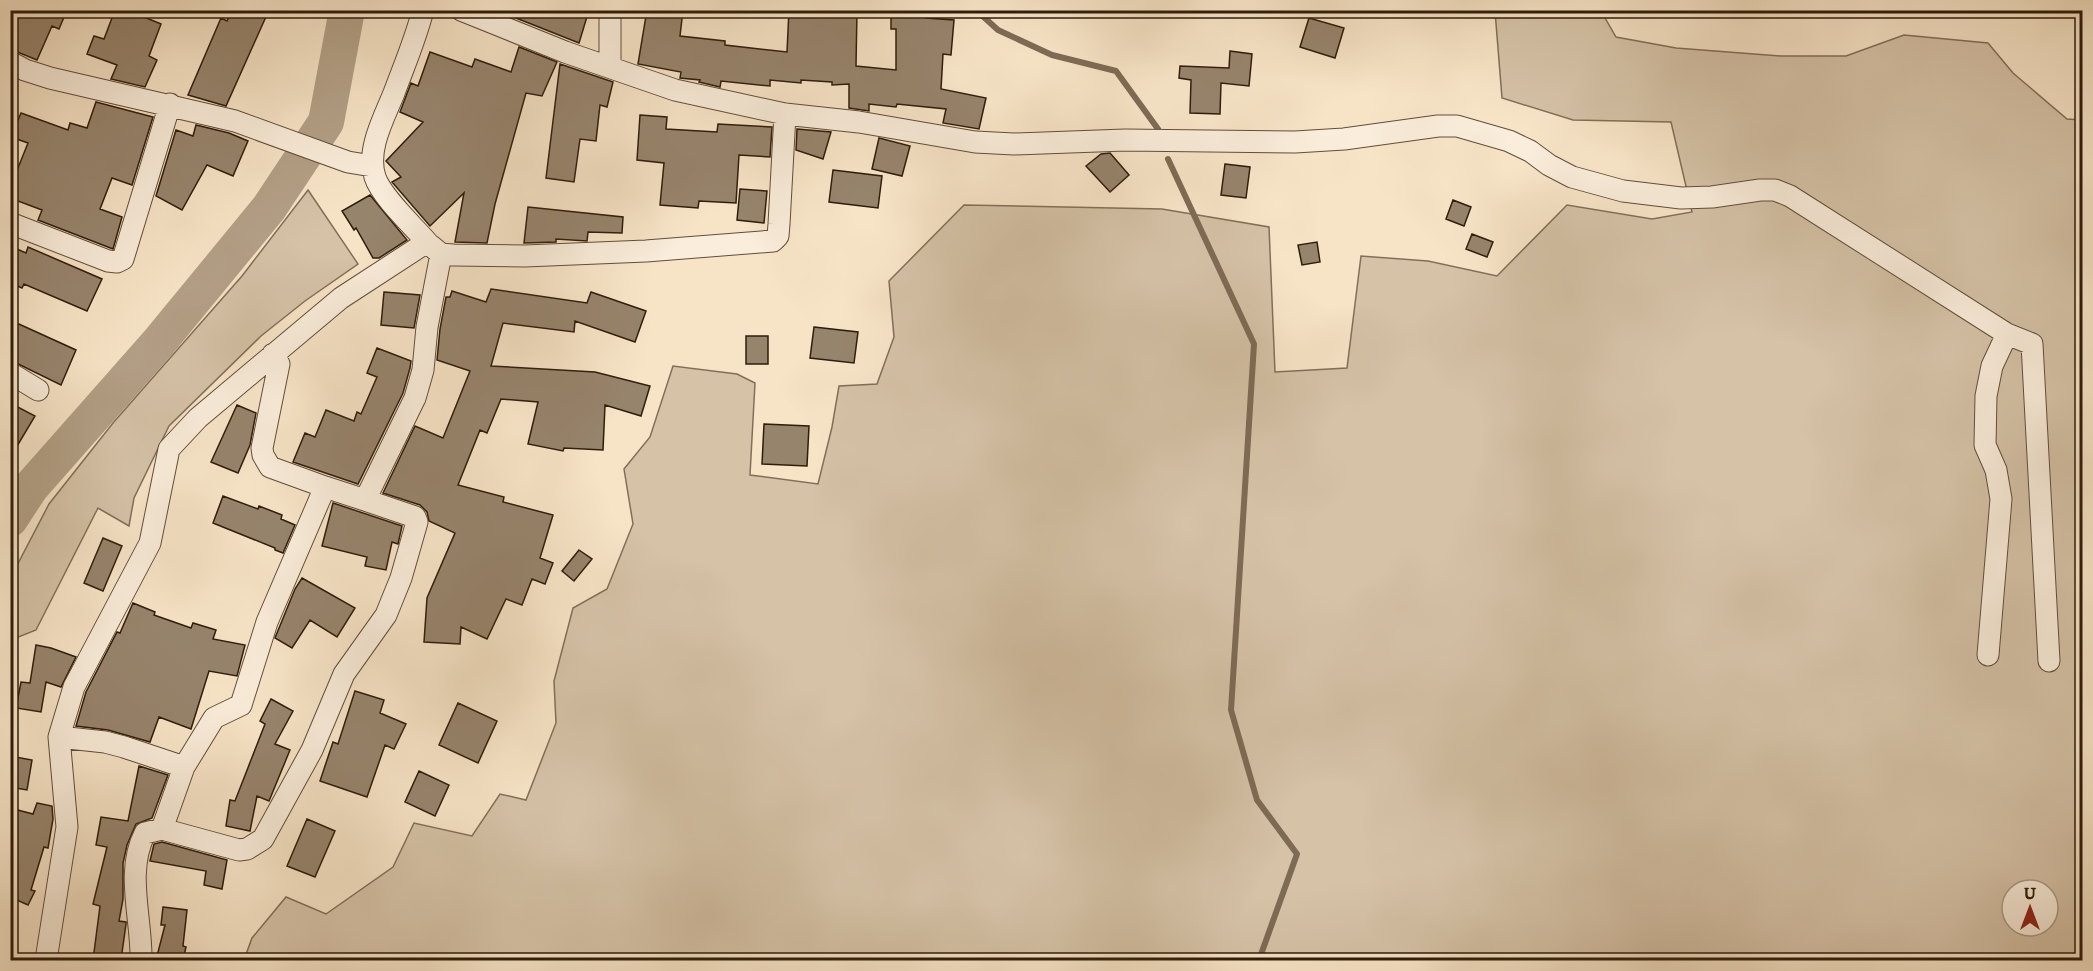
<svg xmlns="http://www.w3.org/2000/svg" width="2093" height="971" font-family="'IM FELL DW Pica',serif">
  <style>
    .green { fill: #d5c2a7; stroke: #826f59; stroke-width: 1.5; fill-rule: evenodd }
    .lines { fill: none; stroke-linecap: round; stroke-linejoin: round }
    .stream { stroke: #7e6b55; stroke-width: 6 }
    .river { stroke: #b3a087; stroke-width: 36 }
    .building { fill: #97846d; stroke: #2f1c0b; stroke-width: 1.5 }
    .minor-casing { stroke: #614e3a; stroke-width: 23 }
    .minor { stroke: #faeddb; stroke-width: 21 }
  </style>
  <rect width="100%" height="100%" fill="#f7e4c7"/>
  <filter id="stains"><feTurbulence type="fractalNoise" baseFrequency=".00333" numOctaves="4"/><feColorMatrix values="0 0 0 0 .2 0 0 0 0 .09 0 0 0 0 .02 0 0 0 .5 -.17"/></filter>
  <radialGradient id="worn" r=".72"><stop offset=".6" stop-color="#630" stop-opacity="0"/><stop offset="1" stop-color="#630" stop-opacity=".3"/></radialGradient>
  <path class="green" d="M 1495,11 L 1601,11 L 1616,37 L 1676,48 L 1781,56 L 1846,56 L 1904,35 L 1988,43 L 2013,73 L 2067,119 L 2082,120 L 2082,960 L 244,960 L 252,938 L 286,897 L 326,914 L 393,867 L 414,823 L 472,836 L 500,794 L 526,800 L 556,723 L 554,681 L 573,608 L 607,589 L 633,524 L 624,469 L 650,437 L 673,366 L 737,374 L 755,383 L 750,475 L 818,484 L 832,427 L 839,386 L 877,384 L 894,337 L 889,281 L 964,205 L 1162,209 L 1269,227 L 1275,372 L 1347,368 L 1361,256 L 1428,261 L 1497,276 L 1567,205 L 1652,219 L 1692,212 L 1671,122 L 1573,120 L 1502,98 ZM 2012,890 L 2048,890 L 2048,926 L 2012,926 Z
    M 308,190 L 358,264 L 305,301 L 261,336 L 169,426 L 134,498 L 129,526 L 98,508 L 36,630 L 11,640 L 11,577 L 49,504 L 113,423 L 242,276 Z"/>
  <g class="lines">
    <path class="stream" d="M 976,10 L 998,30 L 1052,55 L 1116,71 L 1158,129
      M 1168,159 L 1254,344 L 1231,710 L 1257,800 L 1297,854 L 1259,960"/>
    <path class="river" d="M 10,519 L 31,487 L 159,342 L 269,208 L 326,122 L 347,10"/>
  </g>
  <path class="building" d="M 16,10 L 67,10 L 59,29 L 52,26 L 37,60 L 10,49 L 10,36 L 21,13 Z
    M 115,10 L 127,10 L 161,24 L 149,56 L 157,60 L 145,87 L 111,79 L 117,65 L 87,54 L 94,36 L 104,39 Z
    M 232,10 L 269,10 L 226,106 L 188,95 L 221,18 L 227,21 Z
    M 513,10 L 589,10 L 579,43 L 511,16 Z
    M 647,10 L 683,10 L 680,36 L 725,41 L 725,45 L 787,52 L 789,10 L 857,10 L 856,66 L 896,70 L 896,29 L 891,29 L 891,10 L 926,10 L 926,18 L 954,20 L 951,55 L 943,54 L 941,89 L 986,98 L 979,129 L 943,123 L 946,109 L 897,104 L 896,107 L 869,104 L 869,111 L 849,108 L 849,84 L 832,85 L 832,82 L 801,80 L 801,83 L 770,80 L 770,86 L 721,81 L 720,87 L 699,82 L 700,80 L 680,78 L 681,72 L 638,64 Z
    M 1309,18 L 1344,28 L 1335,58 L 1300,47 Z
    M 519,47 L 557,62 L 542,96 L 526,93 L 495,204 L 487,243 L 455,242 L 464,193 L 430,226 L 392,182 L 401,177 L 386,161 L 423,122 L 400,112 L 411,83 L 418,86 L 430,52 L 472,67 L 475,59 L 511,72 Z
    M 1230,51 L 1252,54 L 1249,86 L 1221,83 L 1220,114 L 1190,113 L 1191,80 L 1179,78 L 1180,66 L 1229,68 Z
    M 560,64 L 613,82 L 607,107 L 600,105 L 596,141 L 580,139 L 574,182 L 546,178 Z
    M 96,102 L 153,117 L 132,185 L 112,178 L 100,209 L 122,217 L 113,249 L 38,220 L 42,210 L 10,198 L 10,188 L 28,143 L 11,137 L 21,113 L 68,130 L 70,123 L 87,128 Z
    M 640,115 L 667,117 L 666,129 L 717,132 L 718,124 L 772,127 L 770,157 L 739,155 L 736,203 L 699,201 L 698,208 L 660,205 L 664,163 L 637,160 Z
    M 196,125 L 229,133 L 248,141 L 233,176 L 207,165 L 182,210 L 156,196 L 176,130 L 193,136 Z
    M 797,129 L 831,132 L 823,159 L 796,150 Z
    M 879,138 L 910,146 L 902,176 L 872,169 Z
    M 1110,153 L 1129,175 L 1110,192 L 1086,166 L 1101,154 Z
    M 1225,164 L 1250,167 L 1246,198 L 1221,195 Z
    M 833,170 L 882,176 L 878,208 L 829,202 Z
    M 740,189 L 767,191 L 764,223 L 737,220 Z
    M 370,195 L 407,240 L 379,258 L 373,258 L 356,228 L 354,230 L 342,211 Z
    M 1453,200 L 1471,207 L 1464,226 L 1446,219 Z
    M 528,207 L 623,217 L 622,233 L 588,232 L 587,241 L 556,239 L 556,242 L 524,243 Z
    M 1472,234 L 1493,242 L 1487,257 L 1466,249 Z
    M 1317,242 L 1320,262 L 1302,265 L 1298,245 Z
    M 10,246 L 26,253 L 28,247 L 102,279 L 87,311 L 24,284 L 22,288 L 10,283 Z
    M 491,289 L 587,303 L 591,292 L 646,311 L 635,342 L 575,321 L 574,332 L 503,323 L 491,366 L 595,372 L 650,386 L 641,416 L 605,405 L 603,450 L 564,448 L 563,451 L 528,444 L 538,402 L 501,399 L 487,433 L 480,430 L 458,485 L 504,497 L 503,502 L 553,515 L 540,558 L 553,563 L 545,584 L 532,579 L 522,605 L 506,599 L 487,639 L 461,627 L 460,644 L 424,642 L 427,598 L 455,533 L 429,521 L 427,512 L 420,505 L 383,493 L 415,426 L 443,438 L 470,371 L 437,360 L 440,329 L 446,297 L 450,297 L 452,291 L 486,302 Z
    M 384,292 L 420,295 L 414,328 L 381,325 Z
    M 10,320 L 76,350 L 61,385 L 10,360 Z
    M 814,327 L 858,332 L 854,363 L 810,358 Z
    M 746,336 L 768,336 L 768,364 L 746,364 Z
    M 377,348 L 411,361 L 410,368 L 403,393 L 358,484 L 293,462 L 305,433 L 315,437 L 326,410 L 354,421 L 357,412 L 361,414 L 377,377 L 367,373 Z
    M 10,403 L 35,416 L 10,458 Z
    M 237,405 L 256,413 L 250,445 L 238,473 L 211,462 Z
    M 764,424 L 809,426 L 807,466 L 762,464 Z
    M 223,496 L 258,509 L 259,506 L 282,515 L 281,519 L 295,525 L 283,553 L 275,550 L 275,548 L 213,523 Z
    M 333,503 L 402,526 L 398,544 L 392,542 L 386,570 L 365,566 L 367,557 L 322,546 Z
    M 103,538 L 122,546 L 103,591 L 84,583 Z
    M 579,550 L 592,559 L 574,581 L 562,571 Z
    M 302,578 L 355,608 L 337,637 L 310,620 L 292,648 L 275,638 L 295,589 Z
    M 133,603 L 155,612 L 154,615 L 191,628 L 193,623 L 216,630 L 213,639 L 245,645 L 237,676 L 209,671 L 191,729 L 159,717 L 150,742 L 108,730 L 76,726 L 86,692 L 117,632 L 120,633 Z
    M 36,645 L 51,648 L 76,657 L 61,687 L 46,682 L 41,712 L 16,708 L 21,682 L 30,683 Z
    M 355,691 L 384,700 L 380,713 L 406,724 L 394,749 L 385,745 L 367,797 L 320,781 L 333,742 L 338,744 Z
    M 271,699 L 293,711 L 275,744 L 290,750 L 269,801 L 257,796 L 250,831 L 226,826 L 230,800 L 235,801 L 265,724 L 260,721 Z
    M 458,703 L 497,721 L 478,763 L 439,745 Z
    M 10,756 L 32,760 L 27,790 L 10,787 Z
    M 139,766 L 168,775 L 152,818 L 136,824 L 127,845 L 123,863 L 123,899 L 119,921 L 126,922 L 126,924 L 121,960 L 93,960 L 100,906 L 93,904 L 107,847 L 96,845 L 101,817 L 128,821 Z
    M 419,771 L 449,785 L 435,816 L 405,802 Z
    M 37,803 L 52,806 L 53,819 L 48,848 L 44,847 L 31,890 L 35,891 L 28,905 L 10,897 L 10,863 L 17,842 L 10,841 L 10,808 L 33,814 Z
    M 307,819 L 335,831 L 315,877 L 287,866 Z
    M 162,842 L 227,860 L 222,889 L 204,885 L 206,871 L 150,861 L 154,844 Z
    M 163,907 L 187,910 L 183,946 L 186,947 L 183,960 L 156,960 L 165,925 L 161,925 Z"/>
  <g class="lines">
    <g class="minor-casing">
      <path id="minor" d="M 461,10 L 565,52 L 675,90 L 785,114 L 859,122 L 975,142 L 1014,144 L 1125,140 L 1295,142 L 1344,139 L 1438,126 L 1457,126 L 1509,141 L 1530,151 L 1549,165 L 1572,177 L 1623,191 L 1681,198 L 1712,197 L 1760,190 L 1775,190 L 1790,196 L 2007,334 L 2032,344 L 2049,661
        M 610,10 L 610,67
        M 10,62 L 25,70 L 50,78 L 235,121 L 348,162 L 372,166
        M 10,223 L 108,261 L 117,262 L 123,259 L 170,104
        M 430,245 L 441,254 L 453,255 L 525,256 L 646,251 L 773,241 L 778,236 L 779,224 L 785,114
        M 10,373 L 38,390
        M 325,487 L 365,500
        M 1988,655 L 2001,499 L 1996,470 L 1985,445 L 1986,396 L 1992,366 L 2007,334
        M 59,737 L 105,742 L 124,747 L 184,767 L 162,829
        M 184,767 L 214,718 L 241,705 L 267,622 L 325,487 L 270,467 L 263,455 L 262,448 L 279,364 L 273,354
        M 46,960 L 67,827 L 59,737 L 74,687 L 150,543 L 169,449 L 198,418 L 341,298 L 427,242 C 413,226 381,196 375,177 C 366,150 384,118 394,93 C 404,66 416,38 423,10
        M 141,960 C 142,919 125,872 145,833 L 162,829 L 239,850 L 247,849 L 263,839 L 312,750 L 344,674 L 386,615 L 401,578 L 417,522 L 415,517 L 365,500 L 415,398 L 423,370 L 427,327 L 441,254"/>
    </g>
    <use href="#minor" class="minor"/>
  </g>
  <rect width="2093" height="971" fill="none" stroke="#f7e4c7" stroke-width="36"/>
  <rect x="12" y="12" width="2069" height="947" fill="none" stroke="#2f1c0b" stroke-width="3"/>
  <rect x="18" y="18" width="2057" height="935" fill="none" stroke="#2f1c0b" stroke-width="1.5"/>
  <g transform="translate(2030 908)"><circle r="28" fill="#faeddb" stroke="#a99988" stroke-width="1.5"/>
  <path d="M0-4.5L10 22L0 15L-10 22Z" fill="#8f2418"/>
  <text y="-9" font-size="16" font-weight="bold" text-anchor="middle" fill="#2f1c0b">U</text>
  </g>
  <rect width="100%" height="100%" filter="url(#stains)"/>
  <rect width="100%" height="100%" fill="url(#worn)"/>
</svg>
